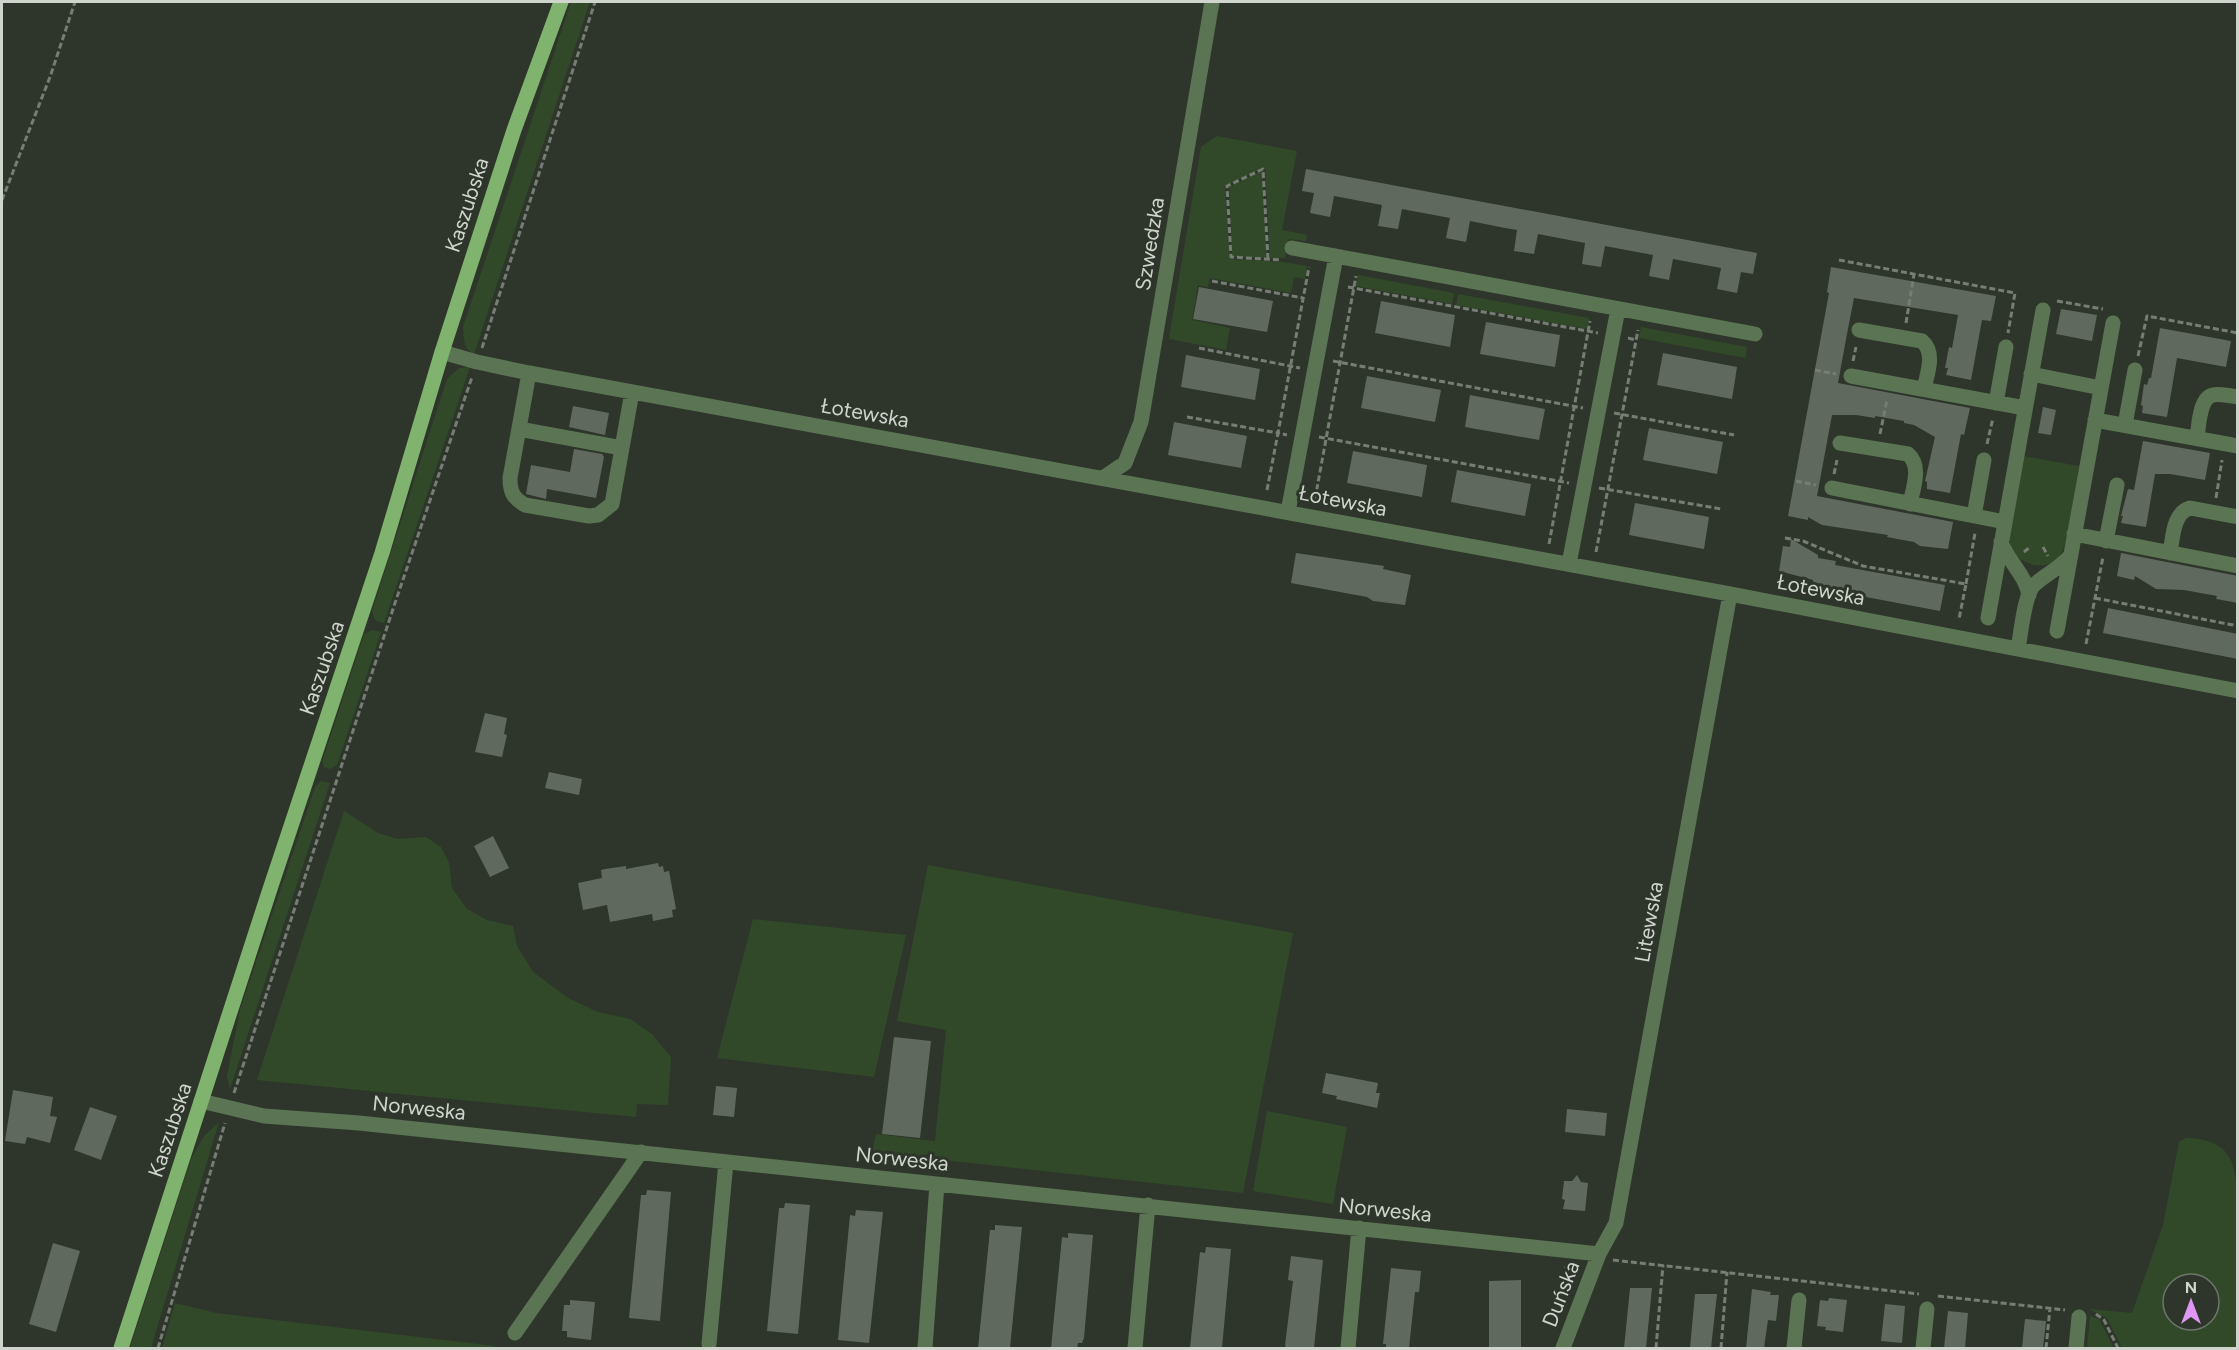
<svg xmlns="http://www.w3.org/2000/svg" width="2239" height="1350" font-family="Figtree,sans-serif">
	<rect width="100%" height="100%" fill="#2e362b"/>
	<path fill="#314929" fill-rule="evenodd" d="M 571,2 L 590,2 L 474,354 C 463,348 464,339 463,327 Z
		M 1217,136 L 1297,151 L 1282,230 L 1307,235 L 1306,241 L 1289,239 L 1285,258 L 1270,258 L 1265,167 L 1225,186 L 1230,259 L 1284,262 L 1307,266 L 1305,279 L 1294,277 L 1291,293 L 1210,278 L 1208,287 L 1198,285 L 1192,320 L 1230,328 L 1226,350 L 1169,339 L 1201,147 Z
		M 1262,171 L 1267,258 L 1232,257 L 1229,187 Z
		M 1358,275 L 1454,293 L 1452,304 L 1356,286 Z
		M 1458,294 L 1589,318 L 1587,329 L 1456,305 Z
		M 1641,327 L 1747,347 L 1745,358 L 1639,338 Z
		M 470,367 L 384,623 L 375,620 L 372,611 L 447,379 L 459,368 Z
		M 2023,456 L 2079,466 C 2076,483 2068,543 2061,554 C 2054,565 2039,568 2028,563 C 2016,558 2011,551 2009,539 Z
		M 373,630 L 381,632 L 337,765 L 330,769 L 324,767 L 322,762 L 364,634 Z
		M 321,781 L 330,783 L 230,1089 L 227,1076 L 240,1010 L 315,787 Z
		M 344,811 L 378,833 L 398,839 L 426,837 L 441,847 L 449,863 L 452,888 L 467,909 L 487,920 L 513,926 L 517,946 L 533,972 L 568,998 L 598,1012 L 630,1019 L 652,1034 L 671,1057 L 668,1105 L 637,1104 L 636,1117 L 257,1080 Z
		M 928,865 L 1293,933 L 1243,1193 L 872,1152 L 876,1134 L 935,1141 L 946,1030 L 897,1021 Z
		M 753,919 L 906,935 L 874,1077 L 717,1058 Z
		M 1267,1111 L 1347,1127 L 1333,1204 L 1253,1191 Z
		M 219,1122 L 151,1348 L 130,1348 L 191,1159 L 204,1136 Z
		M 2186,1138 C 2204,1138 2226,1144 2232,1163 C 2239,1183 2238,1211 2238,1232 C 2238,1271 2238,1310 2237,1348 L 2122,1348 L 2107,1318 L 2089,1309 L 2132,1313 L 2163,1225 L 2179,1142 ZM 2173,1284 L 2209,1284 L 2209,1320 L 2173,1320 Z
		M 175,1303 L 216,1313 L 495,1346 L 493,1348 L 162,1348 Z
		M 2090,1316 L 2099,1319 L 2114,1348 L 2087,1348 Z"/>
	<path fill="#60695d" d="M 1306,169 L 1757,253 L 1753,274 L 1741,272 L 1737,293 L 1717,289 L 1721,268 L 1673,259 L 1669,280 L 1649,276 L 1653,255 L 1605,246 L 1601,267 L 1582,264 L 1585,243 L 1538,234 L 1534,254 L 1514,251 L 1517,230 L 1505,228 L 1470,221 L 1466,242 L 1446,238 L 1450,218 L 1402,209 L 1398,229 L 1378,226 L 1382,205 L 1334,196 L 1330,217 L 1310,213 L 1314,193 L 1302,191 Z
		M 1831,267 L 1996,296 L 1991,321 L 1982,320 L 1971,380 L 1946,375 L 1948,368 L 1945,368 L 1949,347 L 1952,348 L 1958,315 L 1854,298 L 1846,339 L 1838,383 L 1970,408 L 1964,435 L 1961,434 L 1950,493 L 1927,489 L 1927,482 L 1925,481 L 1935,437 L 1914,425 L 1904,423 L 1904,421 L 1875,416 L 1875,418 L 1856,415 L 1832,415 L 1817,496 L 1953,522 L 1948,549 L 1920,546 L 1914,542 L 1887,537 L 1888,535 L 1822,525 L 1808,517 L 1808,520 L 1788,516 L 1829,293 L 1827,292 Z
		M 1199,287 L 1273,301 L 1267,332 L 1193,319 Z
		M 1381,301 L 1455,315 L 1450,347 L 1375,333 Z
		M 2061,309 L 2097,315 L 2092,341 L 2056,334 Z
		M 1486,322 L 1560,335 L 1555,367 L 1480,354 Z
		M 2160,328 L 2231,341 L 2226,367 L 2177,358 L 2167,417 L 2142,413 L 2143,406 L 2141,405 L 2144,384 L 2147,385 L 2149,378 L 2151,378 Z
		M 1663,353 L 1737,367 L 1732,399 L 1657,385 Z
		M 1186,355 L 1260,369 L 1255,400 L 1181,387 Z
		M 1367,376 L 1441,390 L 1435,422 L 1361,408 Z
		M 1470,395 L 1545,409 L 1539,440 L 1465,427 Z
		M 573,406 L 609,413 L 605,435 L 569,427 Z
		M 2043,407 L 2056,410 L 2051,435 L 2038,433 Z
		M 1174,422 L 1247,436 L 1241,468 L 1168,455 Z
		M 1649,428 L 1723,442 L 1717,474 L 1643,460 Z
		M 2143,441 L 2210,453 L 2205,480 L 2170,474 L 2155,474 L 2146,527 L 2121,523 L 2123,516 L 2121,516 L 2128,489 L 2134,490 Z
		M 574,449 L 602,454 L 604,457 L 596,498 L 547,489 L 546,499 L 526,494 L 531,465 L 570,472 Z
		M 1353,451 L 1427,465 L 1422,497 L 1347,483 Z
		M 1457,470 L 1531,484 L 1525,516 L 1451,502 Z
		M 1635,503 L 1709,517 L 1704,549 L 1629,535 Z
		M 1791,539 L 1818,555 L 1818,558 L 1836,561 L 1835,565 L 1945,585 L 1940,611 L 1829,590 L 1830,586 L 1813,583 L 1813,580 L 1779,571 L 1783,546 L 1790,547 Z
		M 1296,553 L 1384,566 L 1383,569 L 1411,575 L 1405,605 L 1373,601 L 1367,597 L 1291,583 Z
		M 2121,553 L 2238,576 L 2238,603 L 2216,599 L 2217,596 L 2184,590 L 2156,589 L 2135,576 L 2134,580 L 2117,576 Z
		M 2108,608 L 2238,634 L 2238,659 L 2103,633 Z
		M 485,713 L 507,718 L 504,734 L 507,735 L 502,757 L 475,752 Z
		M 549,772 L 582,779 L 579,795 L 545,788 Z
		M 493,836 L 509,868 L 490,877 L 474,846 Z
		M 658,863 L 659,867 L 663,866 L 664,872 L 669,871 L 676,909 L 672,910 L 673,917 L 653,921 L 652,914 L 610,922 L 607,905 L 583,910 L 578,883 L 602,878 L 601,870 L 605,869 L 626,866 L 626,869 Z
		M 894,1037 L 931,1041 L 920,1138 L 882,1134 Z
		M 1326,1073 L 1378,1083 L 1376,1093 L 1380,1093 L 1377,1108 L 1336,1099 L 1337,1096 L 1322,1093 Z
		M 716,1086 L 737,1088 L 734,1117 L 713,1115 Z
		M 13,1090 L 53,1097 L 50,1116 L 57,1117 L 50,1143 L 27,1137 L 25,1144 L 5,1141 Z
		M 90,1107 L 117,1116 L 101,1160 L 74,1150 Z
		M 1567,1109 L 1607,1113 L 1605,1136 L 1565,1132 Z
		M 1577,1175 L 1581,1182 L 1588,1183 L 1585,1211 L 1563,1209 L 1565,1200 L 1562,1199 L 1564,1181 L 1572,1181 Z
		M 647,1190 L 671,1192 L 660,1321 L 629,1318 L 641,1195 L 646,1195 Z
		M 785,1203 L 810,1205 L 798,1334 L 767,1331 L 779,1208 L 784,1208 Z
		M 856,1210 L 883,1212 L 869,1343 L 838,1340 L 850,1215 L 855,1216 Z
		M 995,1225 L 1022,1227 L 1010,1348 L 978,1348 L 990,1230 L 995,1230 Z
		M 1068,1233 L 1093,1235 L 1084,1338 L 1082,1343 L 1078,1343 L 1077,1348 L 1051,1348 L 1062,1237 L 1068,1238 Z
		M 53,1243 L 80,1251 L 56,1332 L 29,1324 Z
		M 1206,1247 L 1231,1249 L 1222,1348 L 1190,1348 L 1200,1252 L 1205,1253 Z
		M 1291,1256 L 1323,1260 L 1314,1348 L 1286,1348 L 1285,1345 L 1293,1281 L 1288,1280 Z
		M 1391,1268 L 1421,1271 L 1419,1292 L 1415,1292 L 1409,1348 L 1386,1348 L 1386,1344 L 1383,1344 Z
		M 1521,1280 L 1521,1348 L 1489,1348 L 1489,1281 Z
		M 1630,1288 L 1652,1288 L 1646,1348 L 1624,1348 Z
		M 1752,1289 L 1771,1292 L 1770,1295 L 1779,1295 L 1776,1321 L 1768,1320 L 1764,1348 L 1746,1348 Z
		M 1695,1294 L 1717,1294 L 1711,1348 L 1690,1348 Z
		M 1829,1298 L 1847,1300 L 1843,1332 L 1825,1330 L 1826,1327 L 1817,1326 L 1820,1300 L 1828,1301 Z
		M 570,1300 L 595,1302 L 591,1340 L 567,1337 L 567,1331 L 562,1331 L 564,1305 L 570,1305 Z
		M 1885,1304 L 1905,1306 L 1902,1343 L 1881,1341 Z
		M 1948,1311 L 1968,1313 L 1965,1348 L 1944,1348 Z
		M 2025,1319 L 2046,1321 L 2043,1348 L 2022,1348 Z"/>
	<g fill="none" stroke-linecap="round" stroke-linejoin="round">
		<path stroke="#767d74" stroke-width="3" stroke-dasharray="6 3" stroke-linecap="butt" d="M 2,200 L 50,77 L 75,2
			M 1268,259 L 1263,169 L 1227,186 L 1231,257 L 1281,260
			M 1839,260 L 2015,293 L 2008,333
			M 1212,281 L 1303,298
			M 1348,287 L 1598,333
			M 2057,301 L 2103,309
			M 1906,323 L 1914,274
			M 1628,338 L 1636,340
			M 482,348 L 595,2
			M 1199,348 L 1300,368
			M 2138,356 L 2147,316 L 2238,333
			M 1333,361 L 1583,408
			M 1853,361 L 1856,347
			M 1815,370 L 1836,374
			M 1614,413 L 1734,435
			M 1187,417 L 1278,433 L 1309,267
			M 1880,434 L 1887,400
			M 1319,437 L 1569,483
			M 1987,444 L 1993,418
			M 1834,474 L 1837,460
			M 1796,481 L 1816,485
			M 1599,488 L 1721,509
			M 1267,490 L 1278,433 L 1287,435
			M 2216,498 L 2222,460
			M 1315,499 L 1356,276
			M 1785,538 L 1803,541 L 1863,566 L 1966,584 L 1959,619
			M 1549,544 L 1590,321
			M 2043,547 L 2048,556
			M 1596,552 L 1638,330
			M 2024,552 L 2031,546
			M 1966,584 L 1975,533
			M 2095,598 L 2238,626
			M 2086,644 L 2103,557
			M 234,1093 L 394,606 L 472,377
			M 1613,1260 L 1919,1294
			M 1565,1266 L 1571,1278
			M 1938,1296 L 2065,1310
			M 2096,1314 L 2104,1320 L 2118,1348
			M 158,1348 L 225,1123
			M 1656,1348 L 1663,1265
			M 1721,1348 L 1727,1272
			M 2046,1348 L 2050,1308"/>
		<path stroke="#5b7453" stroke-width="15" d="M 1292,248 L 1755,334
			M 1859,330 L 1922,341 C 1936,353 1927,374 1924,389
			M 442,352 L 477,362 L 529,373 L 1730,594 L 2238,691
			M 2031,374 L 2101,388
			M 1851,376 L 2025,408
			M 1996,403 L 2006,347
			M 2095,420 L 2238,446
			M 2125,425 L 2135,370
			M 519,429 L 622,448 L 612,504 L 598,515 L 589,516 L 525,505 C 513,498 510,492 510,478 L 529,373
			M 2197,438 C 2199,426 2199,398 2213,395 C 2220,393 2231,396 2238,397
			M 1840,443 L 1908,454 C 1922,466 1913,488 1910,504
			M 622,448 L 632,392
			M 1103,478 L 1125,463 L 1141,422 L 1212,2
			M 1832,488 L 2005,522
			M 1288,512 L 1336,256
			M 1974,516 L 1984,460
			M 2074,534 L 2238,566
			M 2106,541 L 2117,485
			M 2001,542 C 2008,561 2026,576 2029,595
			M 2170,553 C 2173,537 2173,513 2190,508 L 2238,517
			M 1569,564 L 1618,309
			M 1988,618 L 2043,310
			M 2057,631 L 2113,323
			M 2018,649 C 2021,634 2024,595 2034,585 C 2046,574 2060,568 2071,555
			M 201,1101 L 264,1116 L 359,1123 L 1599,1254
			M 515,1333 L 641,1152
			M 709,1344 L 726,1162
			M 925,1348 L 937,1184
			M 1135,1348 L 1148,1205
			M 1348,1348 L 1359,1228
			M 1563,1348 L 1599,1254 L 1616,1223 L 1730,594
			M 1794,1348 L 1799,1300
			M 1923,1348 L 1927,1309
			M 2076,1348 L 2079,1317"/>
		<path stroke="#80b46e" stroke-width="15" d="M 121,1348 L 270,889 L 382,553 L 442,352 L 514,130 L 561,2"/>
	</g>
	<g text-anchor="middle" stroke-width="6" stroke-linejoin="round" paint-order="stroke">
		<g font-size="21" fill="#cfd4cd" stroke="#2e362b">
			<text transform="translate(467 205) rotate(-72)" y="7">Kaszubska</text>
			<text transform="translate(1150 244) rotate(-81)" y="7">Szwedzka</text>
			<text transform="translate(865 413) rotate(10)" y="7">Łotewska</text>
			<text transform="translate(1343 501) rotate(11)" y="7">Łotewska</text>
			<text transform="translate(1821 590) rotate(11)" y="7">Łotewska</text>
			<text transform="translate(322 668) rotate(-71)" y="7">Kaszubska</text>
			<text transform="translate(1649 922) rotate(-80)" y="7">Litewska</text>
			<text transform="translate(419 1108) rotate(6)" y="7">Norweska</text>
			<text transform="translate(170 1130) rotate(-72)" y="7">Kaszubska</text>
			<text transform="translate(902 1159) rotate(6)" y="7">Norweska</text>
			<text transform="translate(1385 1210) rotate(6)" y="7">Norweska</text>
			<text transform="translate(1561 1294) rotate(-69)" y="7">Duńska</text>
		</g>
	</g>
	<rect width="2239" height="1350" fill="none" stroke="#cfd4cd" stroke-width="6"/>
	<g transform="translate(2191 1302)"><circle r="28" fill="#2e362b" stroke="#6e756c" stroke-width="1.5"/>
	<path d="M0-4.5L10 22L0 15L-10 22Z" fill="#de98f3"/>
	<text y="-9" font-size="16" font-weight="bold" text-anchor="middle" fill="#cfd4cd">N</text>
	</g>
</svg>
